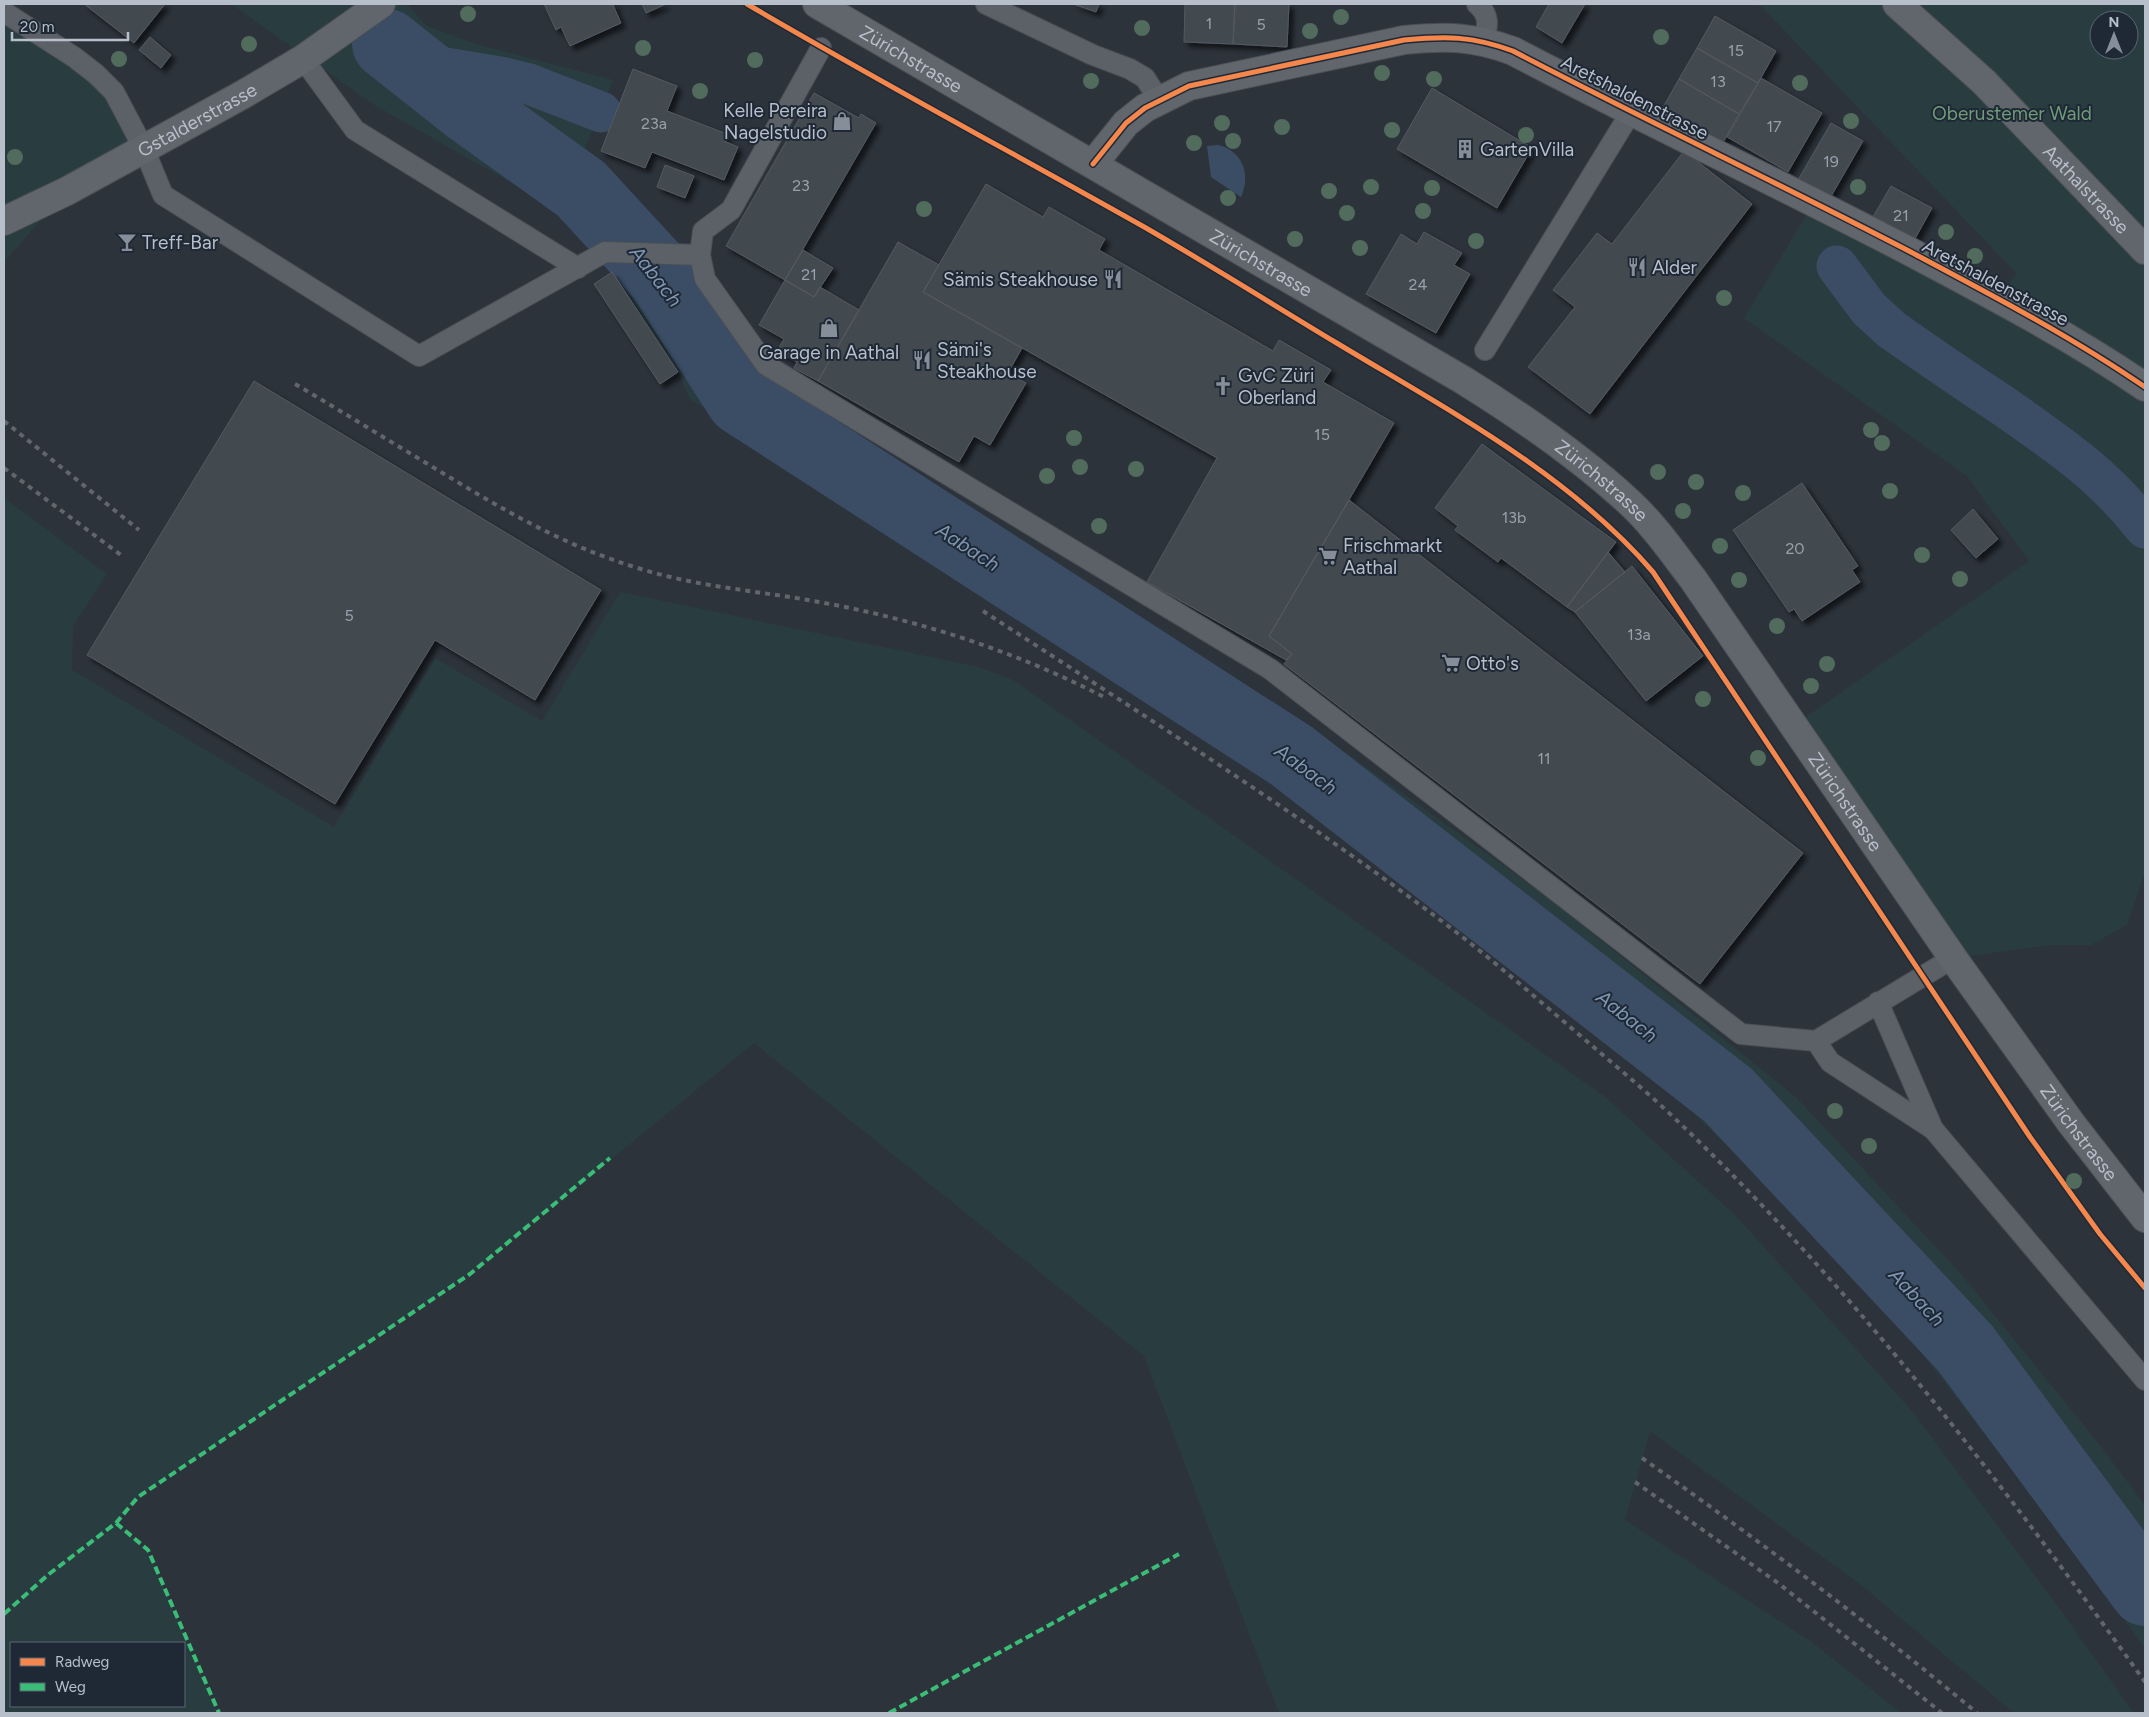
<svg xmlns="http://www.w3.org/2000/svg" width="2149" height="1717" font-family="Figtree,sans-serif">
	<defs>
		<filter id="shadow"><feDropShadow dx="4.5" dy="4.5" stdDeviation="2.5" flood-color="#0009"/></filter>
	</defs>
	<rect width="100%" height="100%" fill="#2c333b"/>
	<path fill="#293d41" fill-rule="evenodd" d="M 231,4 L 407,4 L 427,26 L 476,44 L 613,80 L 583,153 L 638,206 L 761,384 L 1304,723 L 1542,893 L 1797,1098 L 1961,1274 L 2099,1444 L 2145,1505 L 2145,1649 L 2094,1576 L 1918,1348 L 1766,1184 L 1637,1058 L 1514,955 L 1229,747 L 1006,597 L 690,399 L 678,372 L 575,219 L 376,106 Z
		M 1751,4 L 2145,4 L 2145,872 L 2127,925 L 2091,945 L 2052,945 L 1953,958 L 1793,726 L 2029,561 L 1967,476 L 1744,318 L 1814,203 L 1997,297 L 2017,274 L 1762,7 ZM 2099,20 L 2129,20 L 2129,50 L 2099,50 Z
		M 4,12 L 96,74 L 144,149 L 67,191 L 4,262 Z
		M 4,498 L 107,574 L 73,626 L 72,670 L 334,827 L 435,658 L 542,721 L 620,592 L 979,667 L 1013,680 L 1604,1096 L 1735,1215 L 1913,1412 L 2061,1611 L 2134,1713 L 2014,1713 L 1861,1585 L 1650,1431 L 1625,1520 L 1813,1643 L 1901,1713 L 1279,1713 L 1144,1356 L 754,1043 L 470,1274 L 138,1497 L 116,1523 L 148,1550 L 219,1713 L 4,1713 ZM 11,1643 L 184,1643 L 184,1706 L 11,1706 Z"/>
	<path fill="#3b4d65" d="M 1218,145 C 1243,151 1251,175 1241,197 L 1211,177 L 1207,146 Z"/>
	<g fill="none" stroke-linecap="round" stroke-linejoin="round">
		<path stroke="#3b4d65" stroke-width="41" d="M 409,62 L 500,77 L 529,84 L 601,112
			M 1837,266 L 1869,309 L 1892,330 C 1929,356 1967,382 2005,407 C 2059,445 2104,475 2145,528"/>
		<path stroke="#3b4d65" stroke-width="70" d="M 387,44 L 468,108 L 581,189 L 661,276 L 741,400 L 1292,756 L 1728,1095 L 1965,1348 L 2145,1591"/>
	</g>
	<path fill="#43484f" stroke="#545a63" filter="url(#shadow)" d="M 84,4 L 165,4 L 134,43 Z
		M 544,4 L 617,4 L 613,5 L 621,23 L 570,46 L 561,27 L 556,30 Z
		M 642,4 L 666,4 L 646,13 Z
		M 1073,4 L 1099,4 L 1096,12 Z
		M 1185,4 L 1235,4 L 1233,44 L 1184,42 Z
		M 1235,4 L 1289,4 L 1287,47 L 1233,44 Z
		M 1549,4 L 1585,4 L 1562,43 L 1536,27 Z
		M 1715,16 L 1776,51 L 1758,83 L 1697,48 Z
		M 150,37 L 171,55 L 161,68 L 139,50 Z
		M 1697,48 L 1758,83 L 1739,114 L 1679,79 Z
		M 633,69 L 677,86 L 667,111 L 727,134 L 724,141 L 738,147 L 724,180 L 652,152 L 645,168 L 601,151 Z
		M 1761,78 L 1822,113 L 1788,172 L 1727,137 Z
		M 1679,79 L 1739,114 L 1721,146 L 1661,111 Z
		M 1432,88 L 1532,148 L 1497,208 L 1397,149 Z
		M 814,93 L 859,118 L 861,114 L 876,123 L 785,280 L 726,246 Z
		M 1831,123 L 1863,141 L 1830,198 L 1798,180 Z
		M 1684,151 L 1752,204 L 1590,414 L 1528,367 L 1575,307 L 1553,290 L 1597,233 L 1612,244 Z
		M 665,165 L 694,176 L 685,198 L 657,187 Z
		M 986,184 L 1043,217 L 1049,207 L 1105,239 L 1099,250 L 1273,351 L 1279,340 L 1331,370 L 1323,382 L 1394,423 L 1269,636 L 1292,654 L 1286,660 L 1147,582 L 1217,458 L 923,292 Z
		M 1891,186 L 1932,208 L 1911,246 L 1870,222 Z
		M 1424,232 L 1462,253 L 1454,265 L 1470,274 L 1436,333 L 1366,294 L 1401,234 L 1417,244 Z
		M 898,242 L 939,265 L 923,292 L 1022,348 L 1008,373 L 1026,383 L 990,445 L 974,436 L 959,462 L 818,381 Z
		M 803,250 L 833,268 L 814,297 L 785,280 Z
		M 612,272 L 678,372 L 660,384 L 594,284 Z
		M 785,280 L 814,297 L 820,287 L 859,310 L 818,381 L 794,368 L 797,362 L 777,351 L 784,339 L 759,325 Z
		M 254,381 L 601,590 L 535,700 L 435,640 L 335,804 L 87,655 Z
		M 1482,444 L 1616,542 L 1567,607 L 1501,558 L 1498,562 L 1455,530 L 1458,526 L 1435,508 Z
		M 1802,483 L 1858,566 L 1852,570 L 1860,582 L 1802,621 L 1794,609 L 1789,612 L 1733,530 Z
		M 1349,500 L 1803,853 L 1700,984 L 1284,664 L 1292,654 L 1269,636 Z
		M 1973,509 L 1998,539 L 1976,558 L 1951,530 Z
		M 1608,552 L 1625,572 L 1575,612 L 1567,607 Z
		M 1632,566 L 1703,656 L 1646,701 L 1575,612 Z"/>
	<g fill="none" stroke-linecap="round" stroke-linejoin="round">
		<g stroke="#4a4f55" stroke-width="22">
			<path id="lane" d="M 986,4 L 1093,55 L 1130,69 L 1145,78 L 1159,100
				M 1477,4 C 1490,15 1488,25 1484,41
				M 4,12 L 74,57 L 96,74 L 114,92 L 144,149 L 163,195 L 419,356 L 605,252 L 700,255
				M 821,48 L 731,210 L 703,231 L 700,255 L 705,279 L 766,365 L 1270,669 L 1741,1034 L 1816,1041 L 1953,958
				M 303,59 L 355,130 L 578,268
				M 1485,350 L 1631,112
				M 1878,1002 L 1933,1129
				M 1816,1041 L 1830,1062 L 1933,1129 L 2145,1380"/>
		</g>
		<g stroke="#4a4f55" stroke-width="30">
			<g id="secondary">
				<path id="s1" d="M 817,4 L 1463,380 C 1521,416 1579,456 1629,502 C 1654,525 1673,553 1693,579 L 1953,958 L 2071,1123 L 2145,1218"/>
				<path id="s2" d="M 1897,4 L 1984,82 L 2145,250"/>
				<path d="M 1093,164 L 1126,123 L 1145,108 L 1189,86 L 1404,40 C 1447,36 1472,36 1513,51 C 1643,119 1776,182 1907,250 C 1988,293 2069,335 2145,387"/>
				<path id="s3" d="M 4,221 L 67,191 L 242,95 L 303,59 L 381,4"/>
			</g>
		</g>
		<use href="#lane" stroke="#5c6168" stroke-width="20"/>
		<use href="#secondary" stroke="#61656c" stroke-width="28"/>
		<path stroke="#61656c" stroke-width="4" stroke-dasharray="5 5" stroke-linecap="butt" d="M 295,384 C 341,411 386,439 431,466 C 502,509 561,545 641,569 C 698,587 760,591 819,602 C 919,620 1015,651 1106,698
			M 4,421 L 139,530
			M 4,468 L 121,555
			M 983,611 C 1135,710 1289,807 1435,916 C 1486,954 1534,996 1583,1038 C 1611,1062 1640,1086 1668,1112 C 1850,1283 2000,1480 2145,1682
			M 1642,1458 C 1757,1539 1869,1623 1977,1713
			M 1635,1482 L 1778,1583 L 1942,1713"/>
		<path stroke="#3abd76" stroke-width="4" stroke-dasharray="8 4" stroke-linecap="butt" d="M 116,1523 L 148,1550 L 219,1713
			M 4,1614 L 49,1574 L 116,1523 L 138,1497 L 470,1274 L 610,1158
			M 889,1713 L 1179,1554"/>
		<g stroke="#1f2936" stroke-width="8">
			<path id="cycleway" d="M 747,4 C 878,81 1013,153 1146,228 C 1210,265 1272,304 1335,342 C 1446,409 1568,473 1653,572 L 2030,1137 L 2100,1234 L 2145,1288
				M 1093,164 L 1126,123 L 1145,108 L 1189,86 L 1404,40 C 1447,36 1472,36 1513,51 C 1643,119 1776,182 1907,250 C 1988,293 2069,335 2145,387"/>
		</g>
		<use href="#cycleway" stroke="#f5874c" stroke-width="5"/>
	</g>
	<g fill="#516c5d">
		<circle cx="468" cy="14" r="8"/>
		<circle cx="1341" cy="17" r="8"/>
		<circle cx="1142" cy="28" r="8"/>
		<circle cx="1310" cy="31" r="8"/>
		<circle cx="1661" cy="37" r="8"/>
		<circle cx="249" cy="44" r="8"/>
		<circle cx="643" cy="48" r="8"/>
		<circle cx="119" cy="59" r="8"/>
		<circle cx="755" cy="60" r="8"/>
		<circle cx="1382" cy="73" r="8"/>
		<circle cx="1434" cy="79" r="8"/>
		<circle cx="1091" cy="81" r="8"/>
		<circle cx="1800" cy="83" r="8"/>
		<circle cx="700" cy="91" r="8"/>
		<circle cx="1851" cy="121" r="8"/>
		<circle cx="1222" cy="123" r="8"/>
		<circle cx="1282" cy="127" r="8"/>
		<circle cx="1392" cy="130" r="8"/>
		<circle cx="1526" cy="135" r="8"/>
		<circle cx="1233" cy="141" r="8"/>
		<circle cx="1194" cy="143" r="8"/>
		<circle cx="15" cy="157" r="8"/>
		<circle cx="1371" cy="187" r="8"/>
		<circle cx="1858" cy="187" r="8"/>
		<circle cx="1432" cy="188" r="8"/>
		<circle cx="1329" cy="191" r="8"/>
		<circle cx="1228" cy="198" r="8"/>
		<circle cx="924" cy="209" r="8"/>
		<circle cx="1423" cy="211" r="8"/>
		<circle cx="1347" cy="213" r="8"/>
		<circle cx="1946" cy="232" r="8"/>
		<circle cx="1295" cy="239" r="8"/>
		<circle cx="1476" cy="241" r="8"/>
		<circle cx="1360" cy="248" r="8"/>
		<circle cx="1975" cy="256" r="8"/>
		<circle cx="1724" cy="298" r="8"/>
		<circle cx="1871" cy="430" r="8"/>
		<circle cx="1074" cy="438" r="8"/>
		<circle cx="1882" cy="443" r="8"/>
		<circle cx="1080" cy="467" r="8"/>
		<circle cx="1136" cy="469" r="8"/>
		<circle cx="1658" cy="472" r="8"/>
		<circle cx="1047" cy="476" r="8"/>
		<circle cx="1696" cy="482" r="8"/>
		<circle cx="1890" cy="491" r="8"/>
		<circle cx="1743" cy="493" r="8"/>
		<circle cx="1683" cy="511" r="8"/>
		<circle cx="1099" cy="526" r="8"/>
		<circle cx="1720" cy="546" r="8"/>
		<circle cx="1922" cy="555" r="8"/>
		<circle cx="1960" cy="579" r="8"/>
		<circle cx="1739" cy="580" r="8"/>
		<circle cx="1777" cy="626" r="8"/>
		<circle cx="1827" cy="664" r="8"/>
		<circle cx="1811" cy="686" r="8"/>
		<circle cx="1703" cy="699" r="8"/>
		<circle cx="1758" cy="758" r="8"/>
		<circle cx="1835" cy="1111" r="8"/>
		<circle cx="1869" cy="1146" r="8"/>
		<circle cx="2074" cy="1181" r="8"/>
	</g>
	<defs>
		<g id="shop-bare" transform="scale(1.5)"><path d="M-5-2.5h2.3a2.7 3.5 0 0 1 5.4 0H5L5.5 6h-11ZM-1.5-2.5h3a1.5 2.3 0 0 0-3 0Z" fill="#868e99" stroke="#1f2936" stroke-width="2.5" paint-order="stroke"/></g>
		<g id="building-bare" transform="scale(1.5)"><path d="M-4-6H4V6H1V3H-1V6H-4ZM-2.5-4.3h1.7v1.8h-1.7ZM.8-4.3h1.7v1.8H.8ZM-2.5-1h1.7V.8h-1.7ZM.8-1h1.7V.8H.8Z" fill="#868e99" stroke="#1f2936" stroke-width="2.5" paint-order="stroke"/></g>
		<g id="bar-bare" transform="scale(1.5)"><path d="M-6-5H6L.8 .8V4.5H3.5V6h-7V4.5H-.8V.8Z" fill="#868e99" stroke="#1f2936" stroke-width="2.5" paint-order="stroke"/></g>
		<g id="restaurant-bare" transform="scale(1.5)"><path d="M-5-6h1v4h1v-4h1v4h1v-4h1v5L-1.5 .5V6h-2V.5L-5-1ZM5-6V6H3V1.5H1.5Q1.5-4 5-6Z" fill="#868e99" stroke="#1f2936" stroke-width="2.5" paint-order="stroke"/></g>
		<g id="church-bare" transform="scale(1.5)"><path d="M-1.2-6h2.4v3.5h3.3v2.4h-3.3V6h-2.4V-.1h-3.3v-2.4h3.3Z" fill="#868e99" stroke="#1f2936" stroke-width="2.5" paint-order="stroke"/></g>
		<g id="supermarket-bare" transform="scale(1.5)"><path d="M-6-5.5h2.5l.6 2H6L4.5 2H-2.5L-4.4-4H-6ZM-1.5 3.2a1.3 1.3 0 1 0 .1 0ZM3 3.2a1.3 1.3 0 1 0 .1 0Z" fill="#868e99" stroke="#1f2936" stroke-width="2.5" paint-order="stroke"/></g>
	</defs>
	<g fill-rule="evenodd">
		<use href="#shop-bare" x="842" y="121"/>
		<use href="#building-bare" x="1465" y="149"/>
		<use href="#bar-bare" x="127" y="242"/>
		<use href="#restaurant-bare" x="1637" y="267"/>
		<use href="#restaurant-bare" x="1113" y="279"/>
		<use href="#shop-bare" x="829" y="328"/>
		<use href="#restaurant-bare" x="922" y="360"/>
		<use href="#church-bare" x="1223" y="386"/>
		<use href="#supermarket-bare" x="1328" y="556"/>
		<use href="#supermarket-bare" x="1451" y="663"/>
	</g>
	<g text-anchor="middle" stroke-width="4" stroke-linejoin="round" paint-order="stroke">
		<g font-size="16" fill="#9aa1ac">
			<text x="1209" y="29">1</text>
			<text x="1261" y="30">5</text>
			<text x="1736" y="56">15</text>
			<text x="1718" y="87">13</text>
			<text x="654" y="129">23a</text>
			<text x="1774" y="132">17</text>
			<text x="1831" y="167">19</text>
			<text x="801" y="191">23</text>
			<text x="1901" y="221">21</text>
			<text x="809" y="280">21</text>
			<text x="1418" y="290">24</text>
			<text x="1322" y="440">15</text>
			<text x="1514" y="523">13b</text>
			<text x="1795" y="554">20</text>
			<text x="349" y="621">5</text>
			<text x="1639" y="640">13a</text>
			<text x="1544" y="764">11</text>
		</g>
		<g font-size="19" fill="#b7bfcb" stroke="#1f2936">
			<text dy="7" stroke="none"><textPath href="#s1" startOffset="109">Zürichstrasse</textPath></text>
			<text transform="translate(1635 97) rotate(27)" y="7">Aretshaldenstrasse</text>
			<text dy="7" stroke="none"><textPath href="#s3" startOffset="218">Gstalderstrasse</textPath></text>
			<text dy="7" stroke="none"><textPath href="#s2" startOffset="265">Aathalstrasse</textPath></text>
			<text dy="7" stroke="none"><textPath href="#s1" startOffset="514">Zürichstrasse</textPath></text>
			<text transform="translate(1996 282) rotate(28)" y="7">Aretshaldenstrasse</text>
			<text dy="7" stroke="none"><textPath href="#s1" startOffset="919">Zürichstrasse</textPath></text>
			<text dy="7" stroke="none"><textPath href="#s1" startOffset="1324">Zürichstrasse</textPath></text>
			<text dy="7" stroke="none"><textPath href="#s1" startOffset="1729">Zürichstrasse</textPath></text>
		</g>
		<g font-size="19" fill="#b7bfcb" stroke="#1f2936" text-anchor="start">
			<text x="827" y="117" text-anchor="end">Kelle Pereira<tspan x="827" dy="22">Nagelstudio</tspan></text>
			<text x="1480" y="156">GartenVilla</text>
			<text x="142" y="249">Treff-Bar</text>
			<text x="1652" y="274">Alder</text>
			<text x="1098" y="286" text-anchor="end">Sämis Steakhouse</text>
			<text x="937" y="356">Sämi's<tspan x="937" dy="22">Steakhouse</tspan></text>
			<text x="829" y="359" text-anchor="middle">Garage in Aathal</text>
			<text x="1238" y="382">GvC Züri<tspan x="1238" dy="22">Oberland</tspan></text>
			<text x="1343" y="552">Frischmarkt<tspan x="1343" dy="22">Aathal</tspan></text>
			<text x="1466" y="670">Otto's</text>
		</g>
		<g font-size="19" fill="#6f9b78" stroke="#1f2936">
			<text x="2012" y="120">Oberustemer Wald</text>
		</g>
		<g font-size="20" font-style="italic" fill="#7f96b2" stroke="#1f2936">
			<text transform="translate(656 276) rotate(52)" y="7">Aabach</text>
			<text transform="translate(968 547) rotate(33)" y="7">Aabach</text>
			<text transform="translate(1306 769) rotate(36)" y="7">Aabach</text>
			<text transform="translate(1627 1016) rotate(38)" y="7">Aabach</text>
			<text transform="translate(1917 1297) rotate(47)" y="7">Aabach</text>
		</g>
	</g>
	<rect width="2149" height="1717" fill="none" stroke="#b7bfcb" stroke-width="10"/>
	<rect x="10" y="1642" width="175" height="65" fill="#1f2936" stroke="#5c6572"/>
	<rect x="20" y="1658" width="25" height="8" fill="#f5874c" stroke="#5c6572"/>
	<text x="55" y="1667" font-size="15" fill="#b7bfcb">Radweg</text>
	<rect x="20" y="1683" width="25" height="8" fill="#3abd76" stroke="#5c6572"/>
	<text x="55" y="1692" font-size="15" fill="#b7bfcb">Weg</text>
	<g transform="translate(2114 35)"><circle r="24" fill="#1f2936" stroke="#5c6572"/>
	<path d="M0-4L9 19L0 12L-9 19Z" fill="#868e99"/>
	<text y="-8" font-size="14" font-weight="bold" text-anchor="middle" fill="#b7bfcb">N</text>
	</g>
	<path d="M12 32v8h116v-8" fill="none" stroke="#b7bfcb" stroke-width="2.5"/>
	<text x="20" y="32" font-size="15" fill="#b7bfcb" stroke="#1f2936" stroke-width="4" paint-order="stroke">20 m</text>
</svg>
